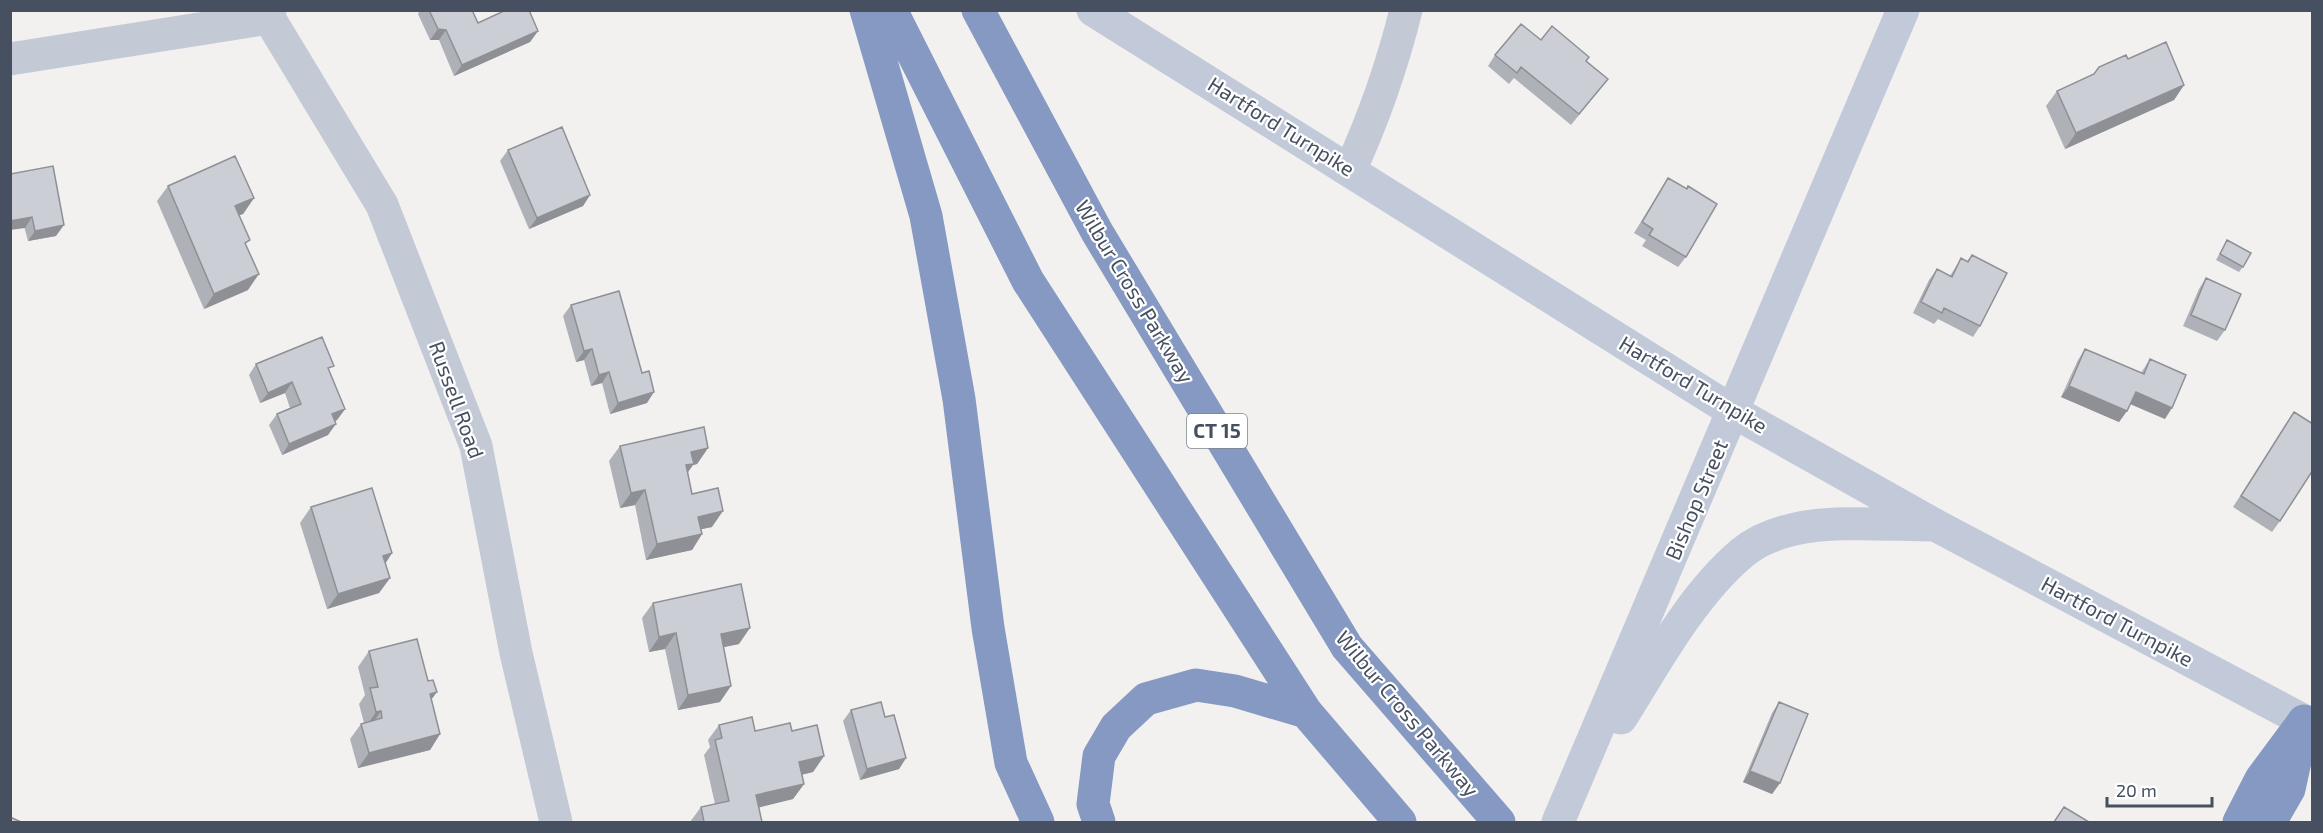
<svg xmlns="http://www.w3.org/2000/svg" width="2323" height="833" font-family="'Exo 2',sans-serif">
	<rect width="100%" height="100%" fill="#f3f1f0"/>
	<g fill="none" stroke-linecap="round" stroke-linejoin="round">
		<path stroke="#c3cad6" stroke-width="33" d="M 270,10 L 269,18 L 382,205 L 476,446 L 516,653 L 556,822
			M 10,59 L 269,18
			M 1350,170 C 1374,118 1392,66 1406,10"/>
		<path stroke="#c2cada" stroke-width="33" d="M 1093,10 L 1734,412 L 1935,525 L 2312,725
			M 1621,718 C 1655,664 1692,595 1742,553 C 1756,541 1777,533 1795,529 C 1832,520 1893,525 1932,525
			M 1558,822 L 1903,10"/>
		<path stroke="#8599c2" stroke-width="33" d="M 866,10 L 926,216 L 959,399 L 988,628 L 1011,763 L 1038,822
			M 891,10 L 1028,281 L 1306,712 L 1400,822
			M 978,10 L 1097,232 L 1347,647 L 1499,822
			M 1099,822 L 1093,804 L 1099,756 L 1116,727 L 1146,699 L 1196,685 L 1235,691 L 1306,712
			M 2239,822 L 2261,779 L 2304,721
			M 2270,822 L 2289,789 L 2301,734"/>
	</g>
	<path fill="#afb1b8" d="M 420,10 L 472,10 L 478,23 L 538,31 L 530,42 L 454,76 L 439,40 L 430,40 L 418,14 Z
		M 1541,40 L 1586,61 L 1608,79 L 1600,89 L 1571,125 L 1514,78 L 1509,84 L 1488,66 L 1495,55 Z
		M 2128,59 L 2184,85 L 2174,100 L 2065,149 L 2046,106 L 2057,91 L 2093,75 L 2099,67 Z
		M 508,150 L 590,195 L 583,206 L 529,229 L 500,161 Z
		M 10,174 L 56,236 L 28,241 Z
		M 1668,178 L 1686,257 L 1678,267 L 1642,246 L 1646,240 L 1634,233 Z
		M 168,186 L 254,198 L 243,214 L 239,215 L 246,245 L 248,290 L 204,309 L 157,201 Z
		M 2227,240 L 2243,267 L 2239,272 L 2216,260 Z
		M 1972,255 L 1980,326 L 1973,337 L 1938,319 L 1934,324 L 1913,313 L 1929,280 L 1937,269 L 1950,276 L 1961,258 L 1967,261 Z
		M 2206,278 L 2225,330 L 2217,341 L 2183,326 L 2199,289 Z
		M 571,305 L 647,403 L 610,414 L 602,383 L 591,386 L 584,360 L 576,362 L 563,316 Z
		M 2085,349 L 2141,373 L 2150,359 L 2165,419 L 2130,404 L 2127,411 L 2119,422 L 2061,397 L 2078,360 Z
		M 256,364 L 329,372 L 345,409 L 337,420 L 335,421 L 328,435 L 282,455 L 269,425 L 277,414 L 290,408 L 285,393 L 260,403 L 249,375 Z
		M 2294,412 L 2280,521 L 2272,532 L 2233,507 Z
		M 620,446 L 708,448 L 697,464 L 693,465 L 688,472 L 692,494 L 712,527 L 701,529 L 702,534 L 692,550 L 646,560 L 635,505 L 620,508 L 609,461 Z
		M 311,507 L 392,553 L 385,563 L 390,578 L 379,593 L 327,609 L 300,523 Z
		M 653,603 L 739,644 L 723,647 L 720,702 L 678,710 L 665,649 L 649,652 L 642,618 Z
		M 369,651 L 440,734 L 430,750 L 358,768 L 350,739 L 361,724 L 364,723 L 359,704 L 365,695 L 358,667 Z
		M 1779,702 L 1780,783 L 1772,794 L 1743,782 L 1772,713 Z
		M 851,710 L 885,717 L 906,758 L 899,769 L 860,780 L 843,721 Z
		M 719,725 L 755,731 L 792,731 L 824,756 L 813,772 L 801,775 L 804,784 L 793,799 L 758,807 L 762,822 L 690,822 L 701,807 L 715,804 L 704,755 L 710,747 L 708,740 Z"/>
	<path fill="#8f9096" d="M 438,29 L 446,30 L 439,40 L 430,40 Z
		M 538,31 L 530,42 L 454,76 L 462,65 Z
		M 2184,85 L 2174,100 L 2065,149 L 2076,133 Z
		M 590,195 L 583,206 L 529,229 L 537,218 Z
		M 254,198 L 243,214 L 224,221 L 235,206 Z
		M 32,217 L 25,228 L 10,230 L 10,221 Z
		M 64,225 L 56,236 L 28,241 L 35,231 Z
		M 259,274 L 248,290 L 204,309 L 214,294 Z
		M 592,349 L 584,360 L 576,362 L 584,351 Z
		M 609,372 L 602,383 L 591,386 L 599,375 Z
		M 292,382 L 285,393 L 260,403 L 268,393 Z
		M 2069,386 L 2127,411 L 2119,422 L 2061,397 Z
		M 654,392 L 647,403 L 610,414 L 618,403 Z
		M 2136,392 L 2172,408 L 2165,419 L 2128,403 Z
		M 345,409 L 337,420 L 324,425 L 332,414 Z
		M 336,424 L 328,435 L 282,455 L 289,444 Z
		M 708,448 L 697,464 L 693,465 L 683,479 L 675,481 L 691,452 Z
		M 645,490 L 635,505 L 620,508 L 631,493 Z
		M 723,511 L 712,527 L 688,532 L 698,517 Z
		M 702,534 L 692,550 L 646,560 L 657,544 Z
		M 392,553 L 382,569 L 383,556 Z
		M 390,578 L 379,593 L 327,609 L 338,594 Z
		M 750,628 L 739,644 L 710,650 L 721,634 Z
		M 676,633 L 665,649 L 649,652 L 659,637 Z
		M 731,686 L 720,702 L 678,710 L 688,695 Z
		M 437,692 L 426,707 L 430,694 Z
		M 381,711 L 370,727 L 365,728 L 376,712 Z
		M 440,734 L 430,750 L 358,768 L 369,753 Z
		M 824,756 L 813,772 L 788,778 L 799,762 Z
		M 906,758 L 899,769 L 860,780 L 867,769 Z
		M 1750,771 L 1780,783 L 1772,794 L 1743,782 Z
		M 804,784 L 793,799 L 745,811 L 756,795 Z"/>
	<path fill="#ccced6" stroke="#8f9096" stroke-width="1.5" d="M 429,10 L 472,10 L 478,23 L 506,10 L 529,10 L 538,31 L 462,65 L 446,30 L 438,29 Z
		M 1521,24 L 1541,40 L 1552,26 L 1589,57 L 1586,61 L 1608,79 L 1579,114 L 1521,67 L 1517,73 L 1495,55 Z
		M 2166,42 L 2184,85 L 2076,133 L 2057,91 L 2094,74 L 2099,67 L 2126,55 L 2128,59 Z
		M 562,127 L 590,195 L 537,218 L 508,150 Z
		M 235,156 L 254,198 L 235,206 L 250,240 L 245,243 L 259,274 L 214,294 L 168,186 Z
		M 53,166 L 64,225 L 35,231 L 32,217 L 10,221 L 10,174 Z
		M 1668,178 L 1687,189 L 1688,186 L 1717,204 L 1686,257 L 1649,235 L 1653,229 L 1642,222 Z
		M 2227,240 L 2251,253 L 2243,267 L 2220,254 Z
		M 1972,255 L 2007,273 L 1980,326 L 1944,308 L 1942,313 L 1921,302 L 1937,269 L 1952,277 L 1961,258 L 1968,262 Z
		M 2206,278 L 2241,294 L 2225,330 L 2191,315 Z
		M 619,291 L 642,373 L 649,371 L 654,392 L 618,403 L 609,372 L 599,375 L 592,349 L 584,351 L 571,305 Z
		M 322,337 L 334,366 L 328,368 L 345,409 L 332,414 L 336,424 L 289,444 L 277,414 L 301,404 L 292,382 L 268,393 L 256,364 Z
		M 2085,349 L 2144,374 L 2150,359 L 2186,375 L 2172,408 L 2136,392 L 2127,411 L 2069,386 Z
		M 2294,412 L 2313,424 L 2313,470 L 2280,521 L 2241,496 Z
		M 704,427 L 708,448 L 691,452 L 694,464 L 686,465 L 692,494 L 718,488 L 723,511 L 698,517 L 702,534 L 657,544 L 645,490 L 631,493 L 620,446 Z
		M 372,488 L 392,553 L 383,556 L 390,578 L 338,594 L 311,507 Z
		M 741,584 L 750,628 L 721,634 L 731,686 L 688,695 L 676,633 L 659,637 L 653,603 Z
		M 417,639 L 428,681 L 433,680 L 437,692 L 430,694 L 440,734 L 369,753 L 361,724 L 382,718 L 381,711 L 376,712 L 370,688 L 378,687 L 369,651 Z
		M 881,702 L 885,717 L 894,715 L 906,758 L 867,769 L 851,710 Z
		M 1779,702 L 1808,714 L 1780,783 L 1750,771 Z
		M 752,717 L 755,731 L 790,723 L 792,731 L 817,725 L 824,756 L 799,762 L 804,784 L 756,795 L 762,822 L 704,822 L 701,807 L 729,801 L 715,740 L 722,738 L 719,725 Z
		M 2064,807 L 2089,822 L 2054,822 Z
		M 10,817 L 21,822 L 10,822 Z"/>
	<g text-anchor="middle" stroke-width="4.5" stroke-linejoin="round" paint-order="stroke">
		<rect fill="#fff" stroke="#7e8490" stroke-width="1.5" x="1187" y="414" width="60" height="34" rx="4.5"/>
		<g font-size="20" font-weight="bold" fill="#475060">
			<text x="1217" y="438">CT 15</text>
		</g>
		<g font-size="21" fill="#475060" stroke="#fff">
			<text transform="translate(1281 127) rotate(32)" y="7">Hartford Turnpike</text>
			<text transform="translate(1134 292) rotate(59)" y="7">Wilbur Cross Parkway</text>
			<text transform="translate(1693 385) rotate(31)" y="7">Hartford Turnpike</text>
			<text transform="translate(456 400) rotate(70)" y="7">Russell Road</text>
			<text transform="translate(1697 500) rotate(-67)" y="7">Bishop Street</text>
			<text transform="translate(2117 622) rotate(28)" y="7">Hartford Turnpike</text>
			<text transform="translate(1407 714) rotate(50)" y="7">Wilbur Cross Parkway</text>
		</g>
	</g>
	<rect width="2323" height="833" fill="none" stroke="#475060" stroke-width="24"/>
	<path d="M2107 797v9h105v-9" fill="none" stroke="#475060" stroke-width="3"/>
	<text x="2116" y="797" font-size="18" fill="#475060" stroke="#ffffff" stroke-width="4.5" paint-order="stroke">20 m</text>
</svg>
